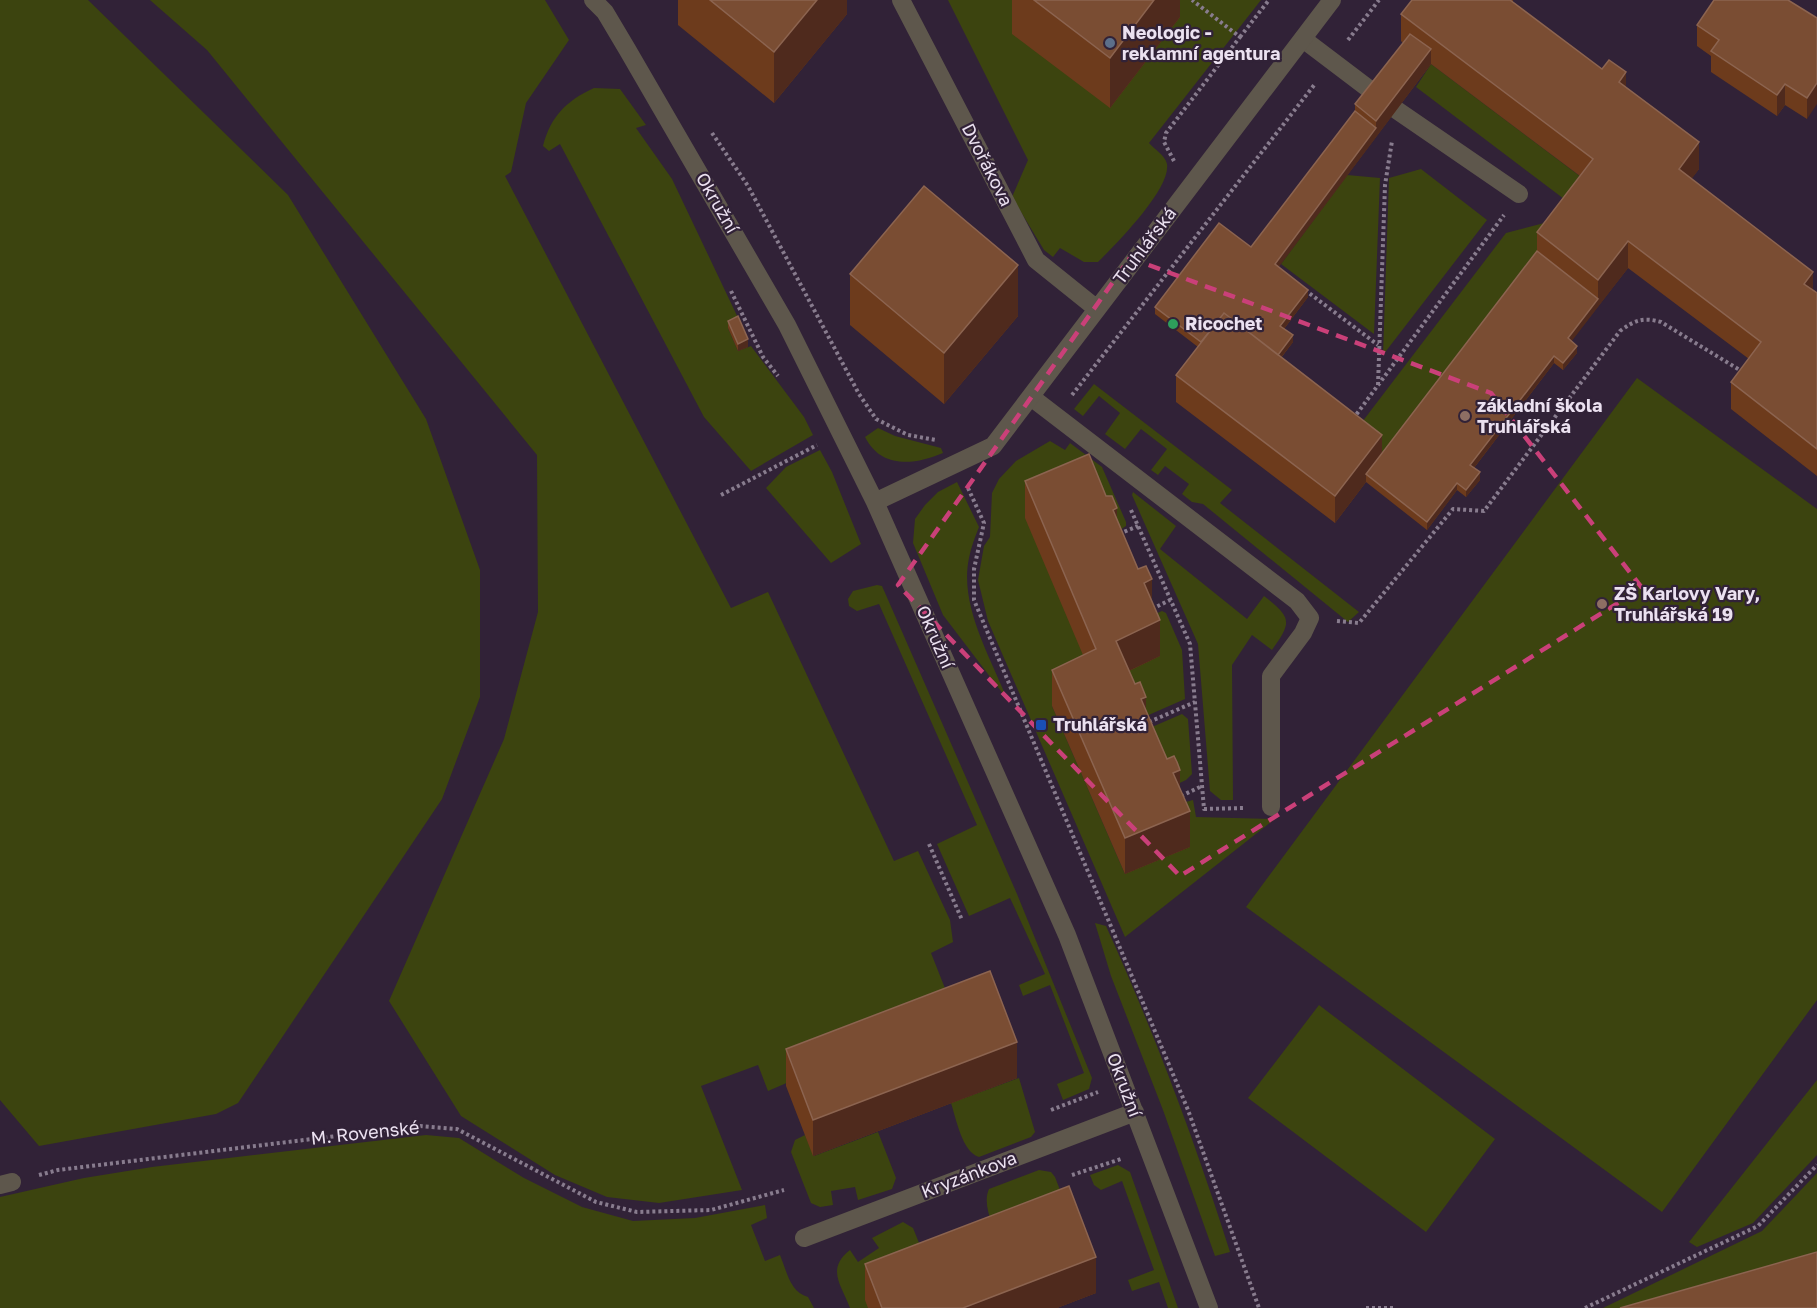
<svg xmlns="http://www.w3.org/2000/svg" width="1817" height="1308" font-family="'Golos Text',sans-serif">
	<rect width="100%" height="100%" fill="#312237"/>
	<path fill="#3c440f" d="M 0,0 L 88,0 L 288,195 L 426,419 L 480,570 L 480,697 L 442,799 L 238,1103 L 216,1114 L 39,1146 L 0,1100 Z
		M 150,0 L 545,0 L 569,40 L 526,103 L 511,172 L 505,176 L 731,608 L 768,592 L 894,861 L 918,851 L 950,920 L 953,942 L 931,953 L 954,1011 L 768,1091 L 758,1065 L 701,1086 L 742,1190 L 659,1203 L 607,1197 L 555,1175 L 461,1116 L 389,1001 L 504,739 L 538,612 L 537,455 L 207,50 Z
		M 948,0 L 1261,0 L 1149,143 C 1155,150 1165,155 1167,164 C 1171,189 1115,245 1098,262 L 1084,262 L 1060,248 L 1053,257 L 1044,250 L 1012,197 L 1028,160 Z
		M 1431,64 L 1593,186 L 1576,208 L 1416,87 Z
		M 594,88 L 620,89 L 646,125 L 636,128 L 672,179 L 740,322 L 728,328 L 738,351 L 751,346 L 804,417 L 813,435 L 751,471 L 704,417 L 560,144 L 549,151 L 543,146 C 551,116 566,101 594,88 Z
		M 1421,169 L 1487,220 L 1383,355 L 1389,178 Z
		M 1347,175 L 1380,178 L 1374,334 L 1281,264 Z
		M 1548,222 L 1559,229 L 1382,462 L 1356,430 L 1506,233 Z
		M 1637,378 L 1817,509 L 1817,1000 L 1662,1212 L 1246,907 Z
		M 1094,384 L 1232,490 L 1220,503 L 1359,612 L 1348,622 L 1203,504 L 1192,502 L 1182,494 L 1189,484 L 1165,466 L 1158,475 L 1151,470 L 1167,449 L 1141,429 L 1125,449 L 1105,434 L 1120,413 L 1099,396 L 1083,416 L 1074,409 Z
		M 878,428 L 895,436 L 941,448 L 943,453 C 915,465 881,469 865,437 Z
		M 1050,441 L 1065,450 L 1070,443 L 1102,467 L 1126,522 L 1126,526 L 1120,530 L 1097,686 L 1052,706 L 1125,874 L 1179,804 L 1193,800 L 1196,817 L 1275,819 L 1125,937 L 988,621 L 978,580 L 984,546 L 990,537 L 992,493 L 999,479 L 1016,461 Z
		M 820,450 L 832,472 L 861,544 L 831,563 L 766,488 L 786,467 Z
		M 957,482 L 979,527 C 975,537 971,547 969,558 C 959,605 990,656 1007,699 L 943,615 L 913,543 L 915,519 L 925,505 L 938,492 Z
		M 1133,492 L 1176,526 L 1160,549 L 1247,619 L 1264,596 C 1292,618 1292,622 1272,650 L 1252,635 L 1232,665 L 1233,800 L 1221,800 L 1210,791 L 1198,644 L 1132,495 Z
		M 877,585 L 882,586 L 1017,894 L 1092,1078 L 1089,1089 L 1063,1100 L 1057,1084 L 1084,1073 L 1050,985 L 1023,996 L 1019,985 L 1045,974 L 1010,898 L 969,916 L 937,844 L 977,825 L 879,604 L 857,611 L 849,606 L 848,599 L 853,591 Z
		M 1162,611 L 1166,613 L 1182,650 L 1185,699 L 1135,721 L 1116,677 L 1144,619 Z
		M 1182,714 L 1188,719 L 1192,774 L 1186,780 L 1165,790 L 1145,730 Z
		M 1095,923 L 1106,926 C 1154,1032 1195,1141 1230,1252 L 1215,1256 L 1163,1110 L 1111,976 Z
		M 1319,1005 L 1495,1139 L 1426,1232 L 1248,1098 Z
		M 1019,1078 L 1035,1132 L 1031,1137 L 979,1157 C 962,1152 956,1118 951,1103 Z
		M 1817,1080 L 1817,1155 L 1753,1223 L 1697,1247 L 1689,1242 Z
		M 878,1132 L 896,1178 L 892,1189 L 858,1200 L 855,1187 L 831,1191 L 833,1205 L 820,1207 L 811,1203 L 791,1152 L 795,1140 L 805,1135 L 814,1156 Z
		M 426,1135 L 459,1138 L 524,1178 L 582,1207 L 633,1221 L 695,1218 L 765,1205 L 767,1218 L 751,1225 L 765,1261 L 780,1255 C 787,1272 790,1292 808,1297 L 814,1308 L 0,1308 L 0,1197 L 84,1178 L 152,1167 Z
		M 1118,1165 L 1130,1172 L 1178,1308 L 1168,1308 L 1159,1282 L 1132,1291 L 1128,1280 L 1154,1270 L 1122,1181 L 1101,1190 L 1094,1185 L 1090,1175 Z
		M 1039,1170 L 1051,1172 L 1055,1177 L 1072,1221 L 1002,1248 C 996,1232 981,1206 989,1189 Z
		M 1817,1173 L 1817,1279 L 1714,1308 L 1603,1308 L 1762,1231 Z
		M 903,1222 L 913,1228 L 932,1275 L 868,1308 L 850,1308 C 841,1284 826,1269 850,1250 L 858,1262 L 879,1248 L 872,1238 Z"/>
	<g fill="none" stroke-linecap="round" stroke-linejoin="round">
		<path stroke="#887c8e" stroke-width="4" stroke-dasharray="3 3" stroke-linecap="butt" d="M 1240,37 L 1269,0
			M 1348,40 L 1379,0
			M 712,133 L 748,186 L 859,394 L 876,419 L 908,435 L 936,440
			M 1174,161 L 1164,142 L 1166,133 L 1240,37 L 1192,0
			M 1305,290 L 1378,345
			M 731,291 L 763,357 L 778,376
			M 1378,385 L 1385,185 L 1392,141
			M 1072,395 L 1315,84
			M 1353,419 L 1504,215
			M 968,488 L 984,523 L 974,569 L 974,600 L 1188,1110 L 1259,1308
			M 721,495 L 817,445
			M 1131,510 L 1190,644 L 1204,809 L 1244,808
			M 1119,534 L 1138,526
			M 1152,609 L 1170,600
			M 1337,621 L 1359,623 L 1453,509 L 1484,511 L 1620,331 C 1635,320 1643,317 1661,322 L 1743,372
			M 1149,722 L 1195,702
			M 1181,796 L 1202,786
			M 929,844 L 962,920
			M 1051,1110 L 1098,1092
			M 39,1175 L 58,1170 L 419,1126 L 457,1129 L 596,1202 L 637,1212 L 711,1210 L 784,1190
			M 1072,1175 L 1121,1159
			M 1366,1308 L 1395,1308
			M 1585,1308 L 1758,1226 L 1817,1165"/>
		<path stroke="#5e574c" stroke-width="18" d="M 1303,39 L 1398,111 L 1519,194
			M 1031,397 L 1297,601 L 1310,618 L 1303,633 L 1271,676 L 1271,807
			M 0,1185 L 12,1182"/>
		<path stroke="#5e574c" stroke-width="18" d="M 593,0 L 605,12 L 627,49 L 787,325 L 875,502 L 1067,935 L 1209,1308
			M 901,0 L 1036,260 L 1097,309
			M 875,502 L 993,446 L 1332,0
			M 804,1238 L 1135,1112"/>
	</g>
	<path fill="#6d3b1c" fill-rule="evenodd" d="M 678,0 L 847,0 L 847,14 L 774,103 L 678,25 Z
		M 1012,0 L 1180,0 L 1180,17 L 1110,108 L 1012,34 Z
		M 1513,0 L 1513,2 L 1626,87 L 1699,169 L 1691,179 L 1817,293 L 1817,476 L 1731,409 L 1731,382 L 1749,359 L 1628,268 L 1571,341 L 1577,353 L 1563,370 L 1554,363 L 1474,468 L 1480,480 L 1466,497 L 1457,490 L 1427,530 L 1366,482 L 1335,523 L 1176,402 L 1176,375 L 1198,347 L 1155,314 L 1155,307 L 1251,247 L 1355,111 L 1355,104 L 1403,43 L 1401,41 L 1401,14 ZM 1431,64 L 1580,176 L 1537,232 L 1537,251 L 1382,454 L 1281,358 L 1293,342 L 1284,329 L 1308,297 L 1278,267 Z
		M 1817,18 L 1807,119 L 1785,105 L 1777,116 L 1711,72 L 1711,56 L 1697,46 L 1697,25 Z
		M 850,274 L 1018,316 L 944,404 L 850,325 Z
		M 728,321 L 748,347 L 738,351 L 728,328 Z
		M 1025,481 L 1117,519 L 1152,601 L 1160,656 L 1129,671 L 1180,788 L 1190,847 L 1125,874 L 1052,706 L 1052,670 L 1083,655 L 1025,518 Z
		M 786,1049 L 1017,1078 L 813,1156 L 786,1086 Z
		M 865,1264 L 1096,1293 L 1057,1308 L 868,1308 L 865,1300 Z"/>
	<path fill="#4f2a1d" d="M 817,0 L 847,0 L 847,14 L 774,103 L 774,52 Z
		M 1154,0 L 1180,0 L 1180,17 L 1110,108 L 1110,58 Z
		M 1431,49 L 1431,64 L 1275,272 L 1275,264 L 1376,128 L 1376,121 Z
		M 1626,72 L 1626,99 L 1619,82 Z
		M 1817,83 L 1817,104 L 1807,119 L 1807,98 Z
		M 1785,84 L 1785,105 L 1777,116 L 1777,95 Z
		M 1699,142 L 1699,169 L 1679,196 L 1679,169 Z
		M 1628,241 L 1628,268 L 1568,346 L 1568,338 L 1598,299 L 1598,280 Z
		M 1018,265 L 1018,316 L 944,404 L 944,353 Z
		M 1813,272 L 1813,299 L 1804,284 Z
		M 1308,290 L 1308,297 L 1280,334 L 1280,326 Z
		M 1293,335 L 1293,342 L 1268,374 L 1268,367 Z
		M 748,339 L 748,347 L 738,351 L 738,344 Z
		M 1577,346 L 1577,353 L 1563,370 L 1563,363 Z
		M 1554,356 L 1554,363 L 1470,473 L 1470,465 Z
		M 1382,435 L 1382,462 L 1366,474 L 1366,482 L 1335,523 L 1335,496 Z
		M 1480,472 L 1480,480 L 1466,497 L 1466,490 Z
		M 1457,483 L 1457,490 L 1427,530 L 1427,522 Z
		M 1117,508 L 1117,544 L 1113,510 Z
		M 1152,579 L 1152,616 L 1144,583 Z
		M 1160,620 L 1160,656 L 1116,677 L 1116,641 Z
		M 1146,697 L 1146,733 L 1141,699 Z
		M 1180,770 L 1180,806 L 1173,773 Z
		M 1190,811 L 1190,847 L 1125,874 L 1125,838 Z
		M 1017,1042 L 1017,1078 L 813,1156 L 813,1120 Z
		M 1096,1257 L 1096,1293 L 1057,1308 L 963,1308 Z"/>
	<path fill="#7a4d33" stroke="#8c6450" stroke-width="1.5" d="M 710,0 L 817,0 L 774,52 Z
		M 1034,0 L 1154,0 L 1110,58 Z
		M 1412,0 L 1510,0 L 1602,69 L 1609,60 L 1626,72 L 1619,82 L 1699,142 L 1679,169 L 1813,272 L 1804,284 L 1817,293 L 1817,449 L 1731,382 L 1761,342 L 1628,241 L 1598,280 L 1537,232 L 1593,159 L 1401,14 Z
		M 1714,0 L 1788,0 L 1817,18 L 1817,83 L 1807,98 L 1785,84 L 1777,95 L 1711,51 L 1719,40 L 1697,25 Z
		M 1410,34 L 1431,49 L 1376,121 L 1355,104 Z
		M 1355,111 L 1376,128 L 1275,264 L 1308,290 L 1280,326 L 1293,335 L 1278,355 L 1224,313 L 1201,342 L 1155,307 L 1219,223 L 1251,247 Z
		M 924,186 L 1018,265 L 944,353 L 850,274 Z
		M 1537,251 L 1598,299 L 1568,338 L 1577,346 L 1563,363 L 1554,356 L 1470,465 L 1480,472 L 1466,490 L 1457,483 L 1427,522 L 1366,474 Z
		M 1224,313 L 1382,435 L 1335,496 L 1176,375 Z
		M 738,316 L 748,339 L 738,344 L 728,321 Z
		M 1089,454 L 1106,496 L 1112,496 L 1117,508 L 1113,510 L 1138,569 L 1146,566 L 1152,579 L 1144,583 L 1160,620 L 1116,641 L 1135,684 L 1140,682 L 1146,697 L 1141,699 L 1167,759 L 1174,756 L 1177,762 L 1180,770 L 1173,773 L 1190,811 L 1125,838 L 1052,670 L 1096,649 L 1025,481 Z
		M 990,971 L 1017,1042 L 813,1120 L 786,1049 Z
		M 1069,1186 L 1096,1257 L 963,1308 L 882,1308 L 865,1264 Z
		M 1817,1252 L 1817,1308 L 1620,1308 Z"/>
	<path fill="none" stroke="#ca4079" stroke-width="4.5" stroke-dasharray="12 8" stroke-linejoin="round" d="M 1130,258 L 1491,393 L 1642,588 L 1180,876 L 898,585 Z"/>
	<circle fill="#5c6f8a" stroke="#312237" stroke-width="2" cx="1110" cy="43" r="6"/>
	<circle fill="#2e9e5b" stroke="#312237" stroke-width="2" cx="1173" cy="324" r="6"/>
	<g fill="#8d6e63" stroke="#312237" stroke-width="2">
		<circle cx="1465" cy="416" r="6"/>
		<circle cx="1602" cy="604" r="6"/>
	</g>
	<rect fill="#1a4fb4" stroke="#312237" stroke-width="2" x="1035" y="719" width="12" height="12" rx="3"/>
	<g text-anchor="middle" stroke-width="4.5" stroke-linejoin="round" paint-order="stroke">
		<g font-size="18" font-weight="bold" fill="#ebe1f0" stroke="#312237" text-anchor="start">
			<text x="1122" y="39">Neologic -<tspan x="1122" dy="21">reklamní agentura</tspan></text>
			<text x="1185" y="330">Ricochet</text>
			<text x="1477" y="412">základní škola<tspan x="1477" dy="21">Truhlářská</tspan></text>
			<text x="1614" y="600">ZŠ Karlovy Vary,<tspan x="1614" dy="21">Truhlářská 19</tspan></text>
			<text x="1053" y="731">Truhlářská</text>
		</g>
		<g font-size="18" fill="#ebe1f0" stroke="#312237">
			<text transform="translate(987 165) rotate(63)" y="6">Dvořákova</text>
			<text transform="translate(717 203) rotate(60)" y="6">Okružní</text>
			<text transform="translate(1145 246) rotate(-53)" y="6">Truhlářská</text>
			<text transform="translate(935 637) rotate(66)" y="6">Okružní</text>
			<text transform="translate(1124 1085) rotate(69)" y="6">Okružní</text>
			<text transform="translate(365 1133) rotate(-6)" y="6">M. Rovenské</text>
			<text transform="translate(969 1175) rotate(-21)" y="6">Kryzánkova</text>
		</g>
	</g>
</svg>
